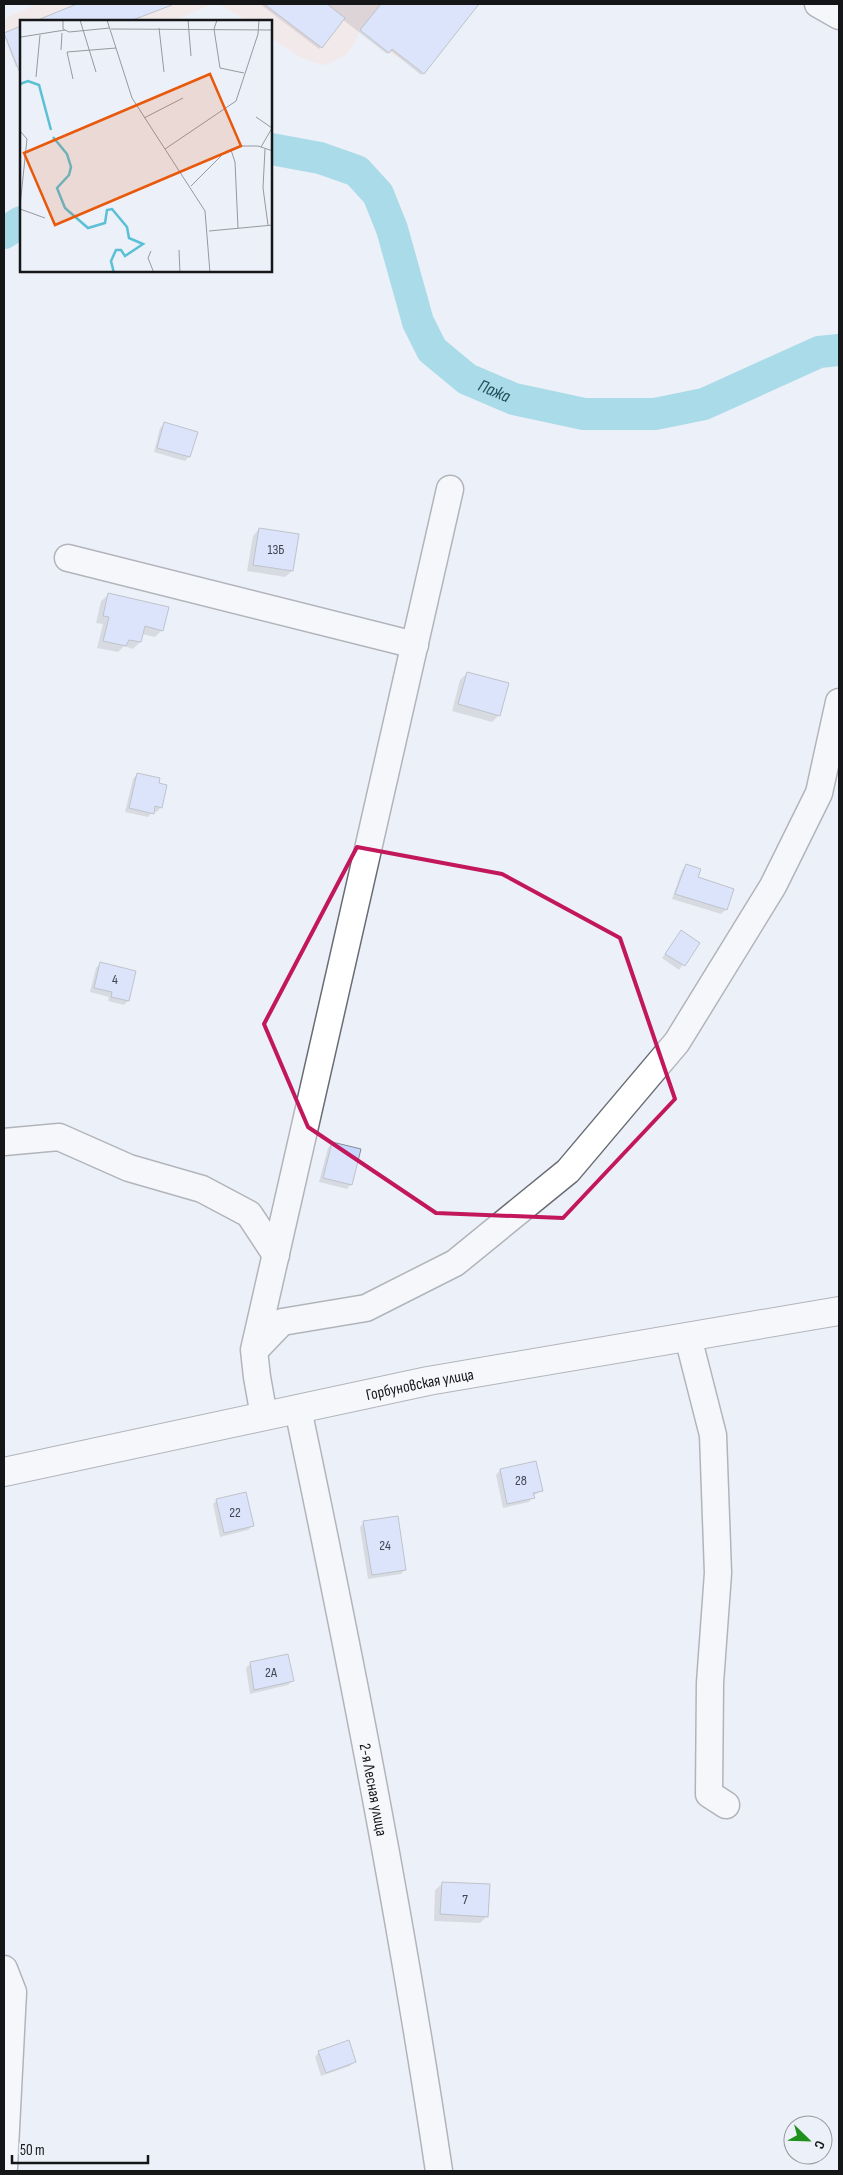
<svg xmlns="http://www.w3.org/2000/svg" width="843" height="2175" font-family="'Sofia Sans Condensed',sans-serif">
	<rect width="100%" height="100%" fill="#ecf0f8"/>
	<path fill="#f9dfd9" d="M 37,4 L 212,4 L 173,21 L 21,21 L 21,74 L 4,33 L 4,19 Z
		M 219,4 L 479,4 L 424,74 L 408,62 L 389,53 L 360,30 L 355,43 L 346,55 L 327,65 L 314,63 L 298,56 L 271,38 L 271,21 L 247,21 Z"/>
	<path fill="#0003" d="M 80,4 L 168,4 L 168,5 L 130,21 L 36,21 Z
		M 260,4 L 478,4 L 421,75 L 390,50 L 387,54 L 342,19 L 319,49 Z
		M 21,27 L 21,65 L 16,67 L 4,35 Z
		M 165,424 L 189,457 L 185,461 L 154,452 L 160,428 Z
		M 259,529 L 292,571 L 285,577 L 247,571 L 253,536 Z
		M 108,595 L 162,630 L 155,637 L 142,634 L 140,642 L 133,649 L 124,646 L 118,652 L 97,648 L 103,624 L 96,623 L 101,601 Z
		M 467,673 L 499,715 L 492,722 L 452,711 L 460,680 Z
		M 137,774 L 161,807 L 157,812 L 153,811 L 148,817 L 125,812 L 133,779 Z
		M 686,866 L 726,909 L 721,914 L 672,899 L 682,870 Z
		M 681,931 L 699,943 L 679,970 L 662,958 Z
		M 100,964 L 128,1001 L 124,1005 L 108,1001 L 109,997 L 90,992 L 96,968 Z
		M 332,1143 L 351,1184 L 347,1189 L 319,1182 L 328,1148 Z
		M 500,1470 L 541,1491 L 533,1496 L 529,1502 L 503,1508 L 496,1475 Z
		M 217,1500 L 253,1525 L 248,1530 L 220,1537 L 213,1504 Z
		M 364,1522 L 405,1569 L 401,1574 L 368,1579 L 360,1527 Z
		M 251,1663 L 293,1680 L 288,1685 L 250,1694 L 246,1668 Z
		M 442,1884 L 487,1916 L 480,1923 L 434,1921 L 435,1890 Z
		M 319,2052 L 355,2061 L 350,2066 L 321,2076 L 315,2057 Z"/>
	<g fill="none" stroke-linecap="round" stroke-linejoin="round">
		<g stroke="#5ac0d6" stroke-width="32">
			<path id="s1" d="M 271,149 L 320,158 L 357,171 L 378,194 L 392,229 L 418,322 L 432,350 L 467,379 L 514,399 L 584,414 L 655,414 L 704,404 L 819,352 L 839,350"/>
			<path d="M 4,233 L 21,222"/>
		</g>
	</g>
	<path fill="#c5d6ff" stroke="#878a91" d="M 77,4 L 172,4 L 172,5 L 130,21 L 35,21 Z
		M 264,4 L 327,4 L 345,18 L 322,48 Z
		M 381,4 L 479,4 L 424,74 L 392,49 L 389,53 L 360,30 Z
		M 21,26 L 21,73 L 20,73 L 4,33 Z
		M 164,422 L 198,432 L 190,457 L 157,448 Z
		M 259,528 L 299,534 L 293,571 L 253,565 Z
		M 108,593 L 169,607 L 163,631 L 145,626 L 141,642 L 129,640 L 126,646 L 103,641 L 109,617 L 103,616 Z
		M 467,672 L 509,683 L 500,716 L 458,704 Z
		M 137,773 L 160,778 L 159,783 L 167,785 L 162,808 L 155,806 L 154,814 L 129,808 Z
		M 686,864 L 701,869 L 698,877 L 734,889 L 727,910 L 675,894 Z
		M 681,930 L 700,943 L 685,966 L 665,954 Z
		M 100,962 L 136,971 L 129,1001 L 111,997 L 112,992 L 94,988 Z
		M 332,1142 L 361,1149 L 352,1185 L 323,1178 Z
		M 536,1461 L 543,1491 L 533,1493 L 535,1498 L 507,1504 L 500,1469 Z
		M 246,1492 L 254,1526 L 224,1533 L 216,1499 Z
		M 398,1516 L 406,1570 L 372,1575 L 363,1521 Z
		M 288,1654 L 294,1681 L 254,1690 L 250,1662 Z
		M 442,1882 L 490,1884 L 488,1917 L 440,1914 Z
		M 349,2040 L 356,2062 L 326,2073 L 318,2051 Z"/>
	<g fill="none" stroke-linecap="round" stroke-linejoin="round">
		<g stroke="#6a6c73" stroke-width="29">
			<g id="minor">
				<path d="M 818,4 L 839,16"/>
				<path d="M 68,558 L 415,645"/>
				<path d="M 4,1142 L 59,1137 L 129,1168 L 202,1189 L 249,1214 L 276,1255"/>
				<path d="M 688,1337 L 713,1435 L 718,1573 L 710,1683 L 709,1794 L 726,1805"/>
				<path d="M 255,1350 L 282,1322 L 366,1308 L 455,1263 L 568,1171 L 677,1042 L 773,886 L 819,793 L 839,702"/>
				<path id="s2" d="M 298,1409 C 351,1662 401,1915 439,2171"/>
				<path d="M 264,1416 L 257,1377 L 254,1350 L 450,489"/>
				<path d="M 4,1969 L 13,1992 L 4,2168"/>
			</g>
		</g>
		<g stroke="#6a6c73" stroke-width="30">
			<g id="major">
				<path id="s3" d="M 4,1472 L 428,1381 L 839,1311"/>
			</g>
		</g>
		<use href="#minor" stroke="#fff" stroke-width="26"/>
		<use href="#major" stroke="#fff" stroke-width="28"/>
	</g>
	<path d="M0 0H843V2175H0ZM 357,847 L 502,874 L 620,938 L 675,1099 L 563,1218 L 436,1213 L 308,1127 L 264,1024 Z" fill="#ecf0f8" fill-opacity=".55" fill-rule="evenodd"/>
	<path fill="none" stroke="#c2185b" stroke-width="4" stroke-linejoin="round" d="M 357,847 L 502,874 L 620,938 L 675,1099 L 563,1218 L 436,1213 L 308,1127 L 264,1024 Z"/>
	<g text-anchor="middle" stroke-width="5" stroke-linejoin="round" paint-order="stroke">
		<g font-size="14" fill="#414652">
			<text x="276" y="554">13Б</text>
			<text x="115" y="984">4</text>
			<text x="521" y="1485">28</text>
			<text x="235" y="1517">22</text>
			<text x="385" y="1550">24</text>
			<text x="271" y="1677">2А</text>
			<text x="465" y="1904">7</text>
		</g>
		<g font-size="16" fill="#151618" stroke="#ecf0f8">
			<text dy="6" stroke="none"><textPath href="#s3" startOffset="425">Горбуновская улица</textPath></text>
			<text dy="6" stroke="none"><textPath href="#s2" startOffset="388">2-я Лесная улица</textPath></text>
		</g>
		<g font-size="18" font-style="italic" fill="#224f59" stroke="#ecf0f8">
			<text dy="6" stroke="none"><textPath href="#s1" startOffset="361">Пажа</textPath></text>
		</g>
	</g>
	<g transform="translate(20 20)">
		<rect width="252" height="252" fill="#ecf0f8"/>
		<path fill="none" stroke="#5ac0d6" stroke-width="2.5" d="M 0,64 L 8,61 L 19,65 L 31,110M 33,117 L 47,134 L 51,147 L 49,155 L 37,168 L 45,188 L 68,208 L 85,203 L 87,190 L 92,189 L 107,207 L 109,218 L 123,224 L 105,236 L 101,230 L 96,230 L 91,241 L 94,253"/>
		<path fill="none" stroke="#96999e" stroke-width="1" d="M 43,0 L 43,9 L 49,12 L 90,8M 60,0 L 76,52M 87,0 L 112,78 L 185,191 L 190,253M 168,0 L 171,36M 197,0 L 194,9 L 200,48 L 224,53M 139,8 L 144,52M 91,9 L 253,10M 1,17 L 45,10M 41,30 L 42,13M 16,57 L 20,15M 53,59 L 47,32 L 96,28M 236,97 L 252,108 L 241,127M 124,98 L 163,78M 0,111 L 7,119 L 0,186M 145,129 L 216,81 L 238,14 L 239,0M 245,129 L 243,168 L 248,205M 211,130 L 215,142 L 218,208M 171,166 L 205,132 L 220,126 L 238,126 L 253,131M 0,189 L 25,198M 189,211 L 253,205M 159,230 L 160,253M 131,231 L 128,238 L 134,253"/>
		<path fill="#e8590c" fill-opacity="0.15" stroke="#e8590c" stroke-width="2.5" d="M 190,54 L 221,126 L 35,205 L 4,133 Z"/>
		<rect width="252" height="252" fill="none" stroke="#151618" stroke-width="2.5"/>
	</g>
	<rect width="843" height="2175" fill="none" stroke="#151618" stroke-width="10"/>
	<g transform="translate(808 2140) rotate(113)"><circle r="24" fill="#ecf0f8" stroke="#96999e"/>
	<path d="M0-4L9 19L0 12L-9 19Z" fill="#1e911c"/>
	<text y="-8" font-size="14" font-weight="bold" text-anchor="middle" fill="#151618">С</text>
	</g>
	<path d="M12 2155v8h136v-8" fill="none" stroke="#151618" stroke-width="2.5"/>
	<text x="20" y="2155" font-size="15" fill="#151618" stroke="#ecf0f8" stroke-width="4" paint-order="stroke">50 m</text>
</svg>
